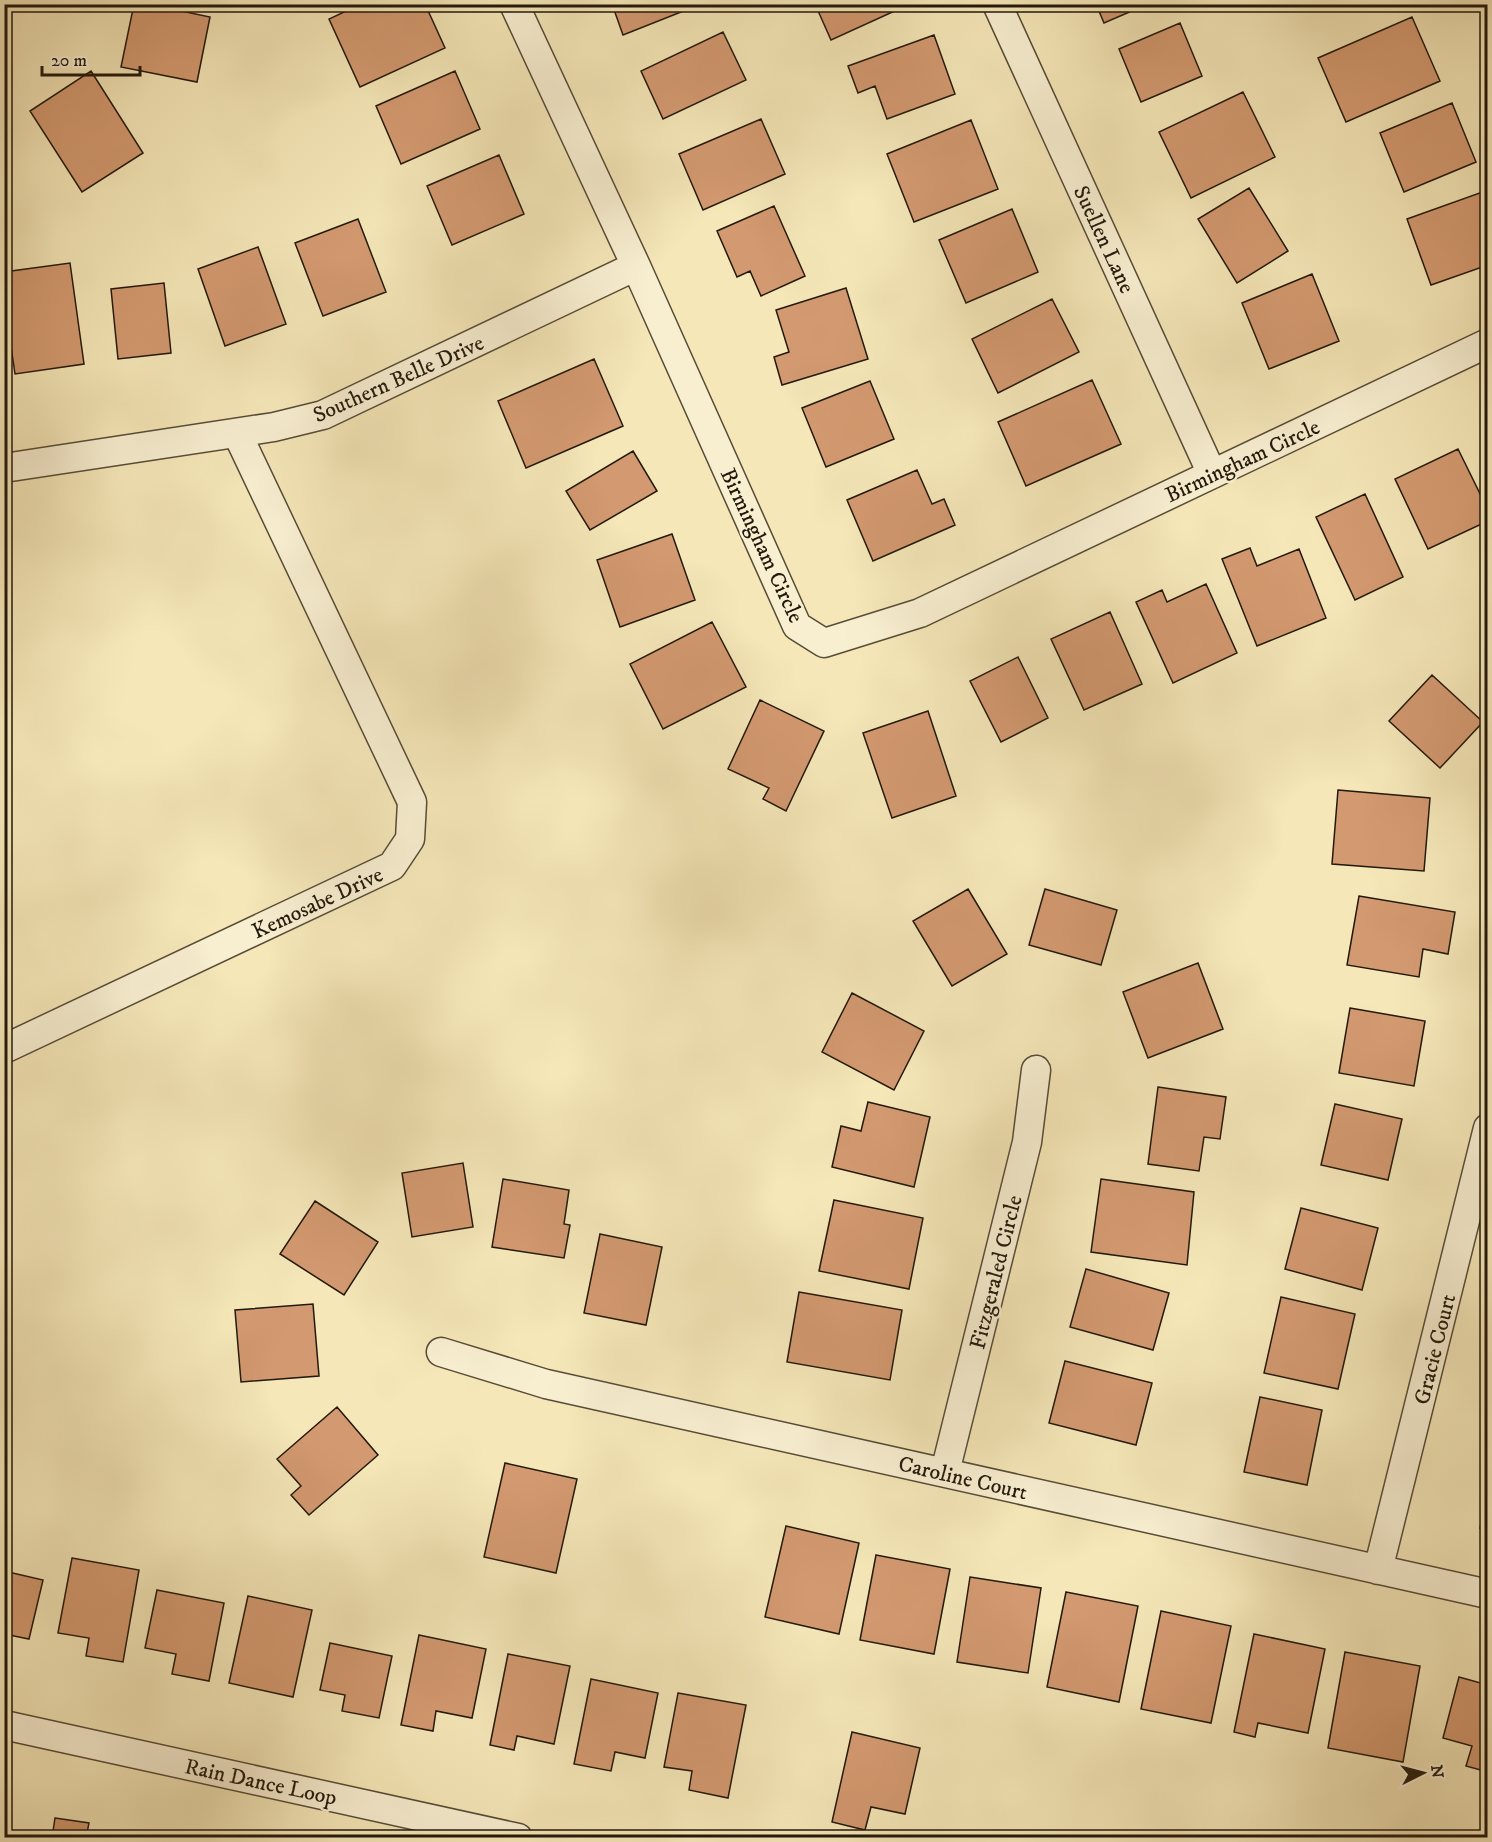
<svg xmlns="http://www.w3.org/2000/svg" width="1492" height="1842" font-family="'IM FELL DW Pica',serif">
	<rect width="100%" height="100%" fill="#f5e7b8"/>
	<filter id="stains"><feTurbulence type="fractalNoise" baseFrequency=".00333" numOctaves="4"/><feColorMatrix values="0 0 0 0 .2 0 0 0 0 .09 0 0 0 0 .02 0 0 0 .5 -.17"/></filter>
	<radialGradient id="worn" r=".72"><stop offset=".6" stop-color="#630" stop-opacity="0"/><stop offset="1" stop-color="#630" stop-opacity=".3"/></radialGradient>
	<path fill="#d39970" stroke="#22190c" stroke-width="1.5" d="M 134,4 L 148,4 L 210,17 L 197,82 L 121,67 Z
		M 361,4 L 425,4 L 445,48 L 360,87 L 329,19 Z
		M 612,4 L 695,4 L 696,6 L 623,35 Z
		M 815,4 L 910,4 L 831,40 Z
		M 1096,4 L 1148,4 L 1104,23 Z
		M 1326,4 L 1346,4 L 1329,11 Z
		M 1412,17 L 1440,81 L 1346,122 L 1318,58 Z
		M 1180,23 L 1202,76 L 1141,102 L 1119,49 Z
		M 723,32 L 746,80 L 663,119 L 641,71 Z
		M 934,35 L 955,94 L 887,119 L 875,86 L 858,93 L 848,66 Z
		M 91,71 L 143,153 L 82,192 L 30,111 Z
		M 455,71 L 480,129 L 401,164 L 376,106 Z
		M 1243,92 L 1275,157 L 1191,198 L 1159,132 Z
		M 1452,103 L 1476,162 L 1404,192 L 1380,133 Z
		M 761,119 L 785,174 L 703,210 L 679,154 Z
		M 971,120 L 998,189 L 914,222 L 887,154 Z
		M 499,155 L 524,214 L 452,245 L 427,186 Z
		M 1249,188 L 1288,251 L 1237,283 L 1198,219 Z
		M 1488,190 L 1488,265 L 1431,285 L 1407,219 Z
		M 774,206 L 805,276 L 761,296 L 750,271 L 737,277 L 717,231 Z
		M 1012,209 L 1038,272 L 966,303 L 939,240 Z
		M 358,219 L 386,292 L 323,316 L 295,243 Z
		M 258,247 L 286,324 L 225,346 L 198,269 Z
		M 70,263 L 84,364 L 15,374 L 4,298 L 4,272 Z
		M 1312,274 L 1339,341 L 1269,369 L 1242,303 Z
		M 164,283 L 171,353 L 118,359 L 111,289 Z
		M 846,288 L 868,359 L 782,385 L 774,357 L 789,352 L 776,310 Z
		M 1052,299 L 1079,352 L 998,393 L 972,339 Z
		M 594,359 L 623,426 L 526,468 L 498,401 Z
		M 1092,380 L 1121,444 L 1026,486 L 998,422 Z
		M 870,381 L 894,439 L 826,467 L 802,408 Z
		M 1458,449 L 1488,510 L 1488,521 L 1428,549 L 1395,479 Z
		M 633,451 L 657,491 L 590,530 L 566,491 Z
		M 917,470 L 932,504 L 944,499 L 955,525 L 873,561 L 847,500 Z
		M 1365,494 L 1403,577 L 1355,600 L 1316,517 Z
		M 672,534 L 695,600 L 620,627 L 597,560 Z
		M 1250,548 L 1257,566 L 1299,549 L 1326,618 L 1257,646 L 1222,559 Z
		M 1206,584 L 1237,653 L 1173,683 L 1136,602 L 1162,590 L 1167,602 Z
		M 1110,612 L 1142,684 L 1084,710 L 1051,639 Z
		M 712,622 L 746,687 L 663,729 L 630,664 Z
		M 1018,657 L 1048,718 L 1001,742 L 970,681 Z
		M 1432,675 L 1483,722 L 1440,768 L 1389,721 Z
		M 760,700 L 824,731 L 786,811 L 763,799 L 769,788 L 728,769 Z
		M 928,711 L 956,796 L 892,818 L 863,733 Z
		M 1338,790 L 1430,798 L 1424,871 L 1332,864 Z
		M 968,889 L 1007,954 L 952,986 L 913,921 Z
		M 1045,889 L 1117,910 L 1101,965 L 1029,945 Z
		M 1359,896 L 1455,912 L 1448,954 L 1423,949 L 1419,977 L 1347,965 Z
		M 1198,963 L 1223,1029 L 1148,1058 L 1123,992 Z
		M 852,993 L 924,1031 L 894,1090 L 822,1052 Z
		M 1350,1008 L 1425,1021 L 1414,1086 L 1339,1073 Z
		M 1158,1087 L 1226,1097 L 1220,1139 L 1204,1137 L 1199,1171 L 1148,1164 Z
		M 868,1102 L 930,1117 L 914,1187 L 832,1167 L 841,1126 L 861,1131 Z
		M 1335,1104 L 1402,1119 L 1388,1180 L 1321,1165 Z
		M 463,1163 L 473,1227 L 412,1237 L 402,1173 Z
		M 503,1179 L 569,1190 L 564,1224 L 570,1225 L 564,1258 L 492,1247 Z
		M 1101,1179 L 1194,1192 L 1187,1265 L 1091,1252 Z
		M 834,1200 L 923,1218 L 909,1289 L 819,1271 Z
		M 315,1201 L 378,1242 L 344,1295 L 280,1254 Z
		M 1301,1208 L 1378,1228 L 1362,1290 L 1285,1269 Z
		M 600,1234 L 662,1247 L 646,1325 L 584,1313 Z
		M 1086,1269 L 1169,1293 L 1153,1350 L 1070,1327 Z
		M 799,1292 L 902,1310 L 890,1380 L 787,1362 Z
		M 1281,1297 L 1355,1314 L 1338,1389 L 1264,1373 Z
		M 313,1304 L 319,1376 L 241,1382 L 235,1310 Z
		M 1065,1361 L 1152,1383 L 1136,1445 L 1049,1423 Z
		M 1260,1397 L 1322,1410 L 1307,1485 L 1244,1472 Z
		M 337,1407 L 378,1455 L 309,1515 L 291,1495 L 301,1486 L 277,1459 Z
		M 505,1463 L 577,1479 L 556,1573 L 484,1557 Z
		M 1488,1488 L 1488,1529 L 1480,1528 Z
		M 786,1526 L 859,1543 L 839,1634 L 765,1617 Z
		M 876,1555 L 950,1569 L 934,1654 L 860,1640 Z
		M 72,1558 L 139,1570 L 123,1662 L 86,1656 L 89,1638 L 58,1633 Z
		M 4,1571 L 43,1580 L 29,1639 L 4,1634 Z
		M 970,1577 L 1041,1588 L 1028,1673 L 957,1662 Z
		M 157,1590 L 224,1603 L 209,1681 L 172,1674 L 176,1654 L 145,1648 Z
		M 1066,1592 L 1138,1606 L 1119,1702 L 1047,1687 Z
		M 248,1596 L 312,1610 L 293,1697 L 229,1683 Z
		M 1161,1611 L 1231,1626 L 1211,1723 L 1141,1709 Z
		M 1254,1634 L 1325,1649 L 1308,1733 L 1258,1723 L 1255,1737 L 1234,1732 Z
		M 419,1635 L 486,1649 L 472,1718 L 436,1711 L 433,1731 L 401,1725 Z
		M 330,1643 L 392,1656 L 379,1718 L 342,1711 L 345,1695 L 320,1690 Z
		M 1345,1652 L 1420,1666 L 1403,1762 L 1328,1748 Z
		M 508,1654 L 570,1666 L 554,1744 L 517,1736 L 514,1750 L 490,1745 Z
		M 1459,1677 L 1488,1685 L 1488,1772 L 1466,1766 L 1472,1746 L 1443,1738 Z
		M 591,1679 L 658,1693 L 645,1758 L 615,1752 L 611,1771 L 574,1764 Z
		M 678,1693 L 746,1705 L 728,1798 L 689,1790 L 692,1771 L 664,1767 Z
		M 852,1732 L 920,1748 L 905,1814 L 871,1807 L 865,1830 L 832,1822 Z
		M 55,1818 L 89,1823 L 86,1838 L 52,1838 Z"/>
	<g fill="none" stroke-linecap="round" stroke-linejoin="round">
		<g stroke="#574c37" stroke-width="31">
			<path id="street" d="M 514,4 L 636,266 L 797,626 L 824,643 L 920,613 L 1488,343
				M 997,4 L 1212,474
				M 4,468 L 274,427 L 323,415 L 636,266
				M 4,1049 L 392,866 L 410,839 L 412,802 L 237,433
				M 441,1352 L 546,1384 L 1488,1594
				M 945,1472 L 1027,1142 L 1036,1070
				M 1378,1570 L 1488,1128
				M 4,1725 L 518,1838"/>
		</g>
		<use href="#street" stroke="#f8efd1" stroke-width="28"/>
	</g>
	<g text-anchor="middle" stroke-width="5" stroke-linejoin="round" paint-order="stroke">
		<g font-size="22" fill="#22190c" stroke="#f8efd1">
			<text transform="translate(1105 239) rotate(65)" y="8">Suellen Lane</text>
			<text transform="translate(398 378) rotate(-24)" y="8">Southern Belle Drive</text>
			<text transform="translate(1242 460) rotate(-25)" y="8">Birmingham Circle</text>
			<text transform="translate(763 545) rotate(65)" y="8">Birmingham Circle</text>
			<text transform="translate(317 902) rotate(-25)" y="8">Kemosabe Drive</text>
			<text transform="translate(995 1272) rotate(-76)" y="8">Fitzgeraled Circle</text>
			<text transform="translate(1434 1349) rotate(-76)" y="8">Gracie Court</text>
			<text transform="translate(963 1477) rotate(13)" y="8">Caroline Court</text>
			<text transform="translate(261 1781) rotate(12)" y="8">Rain Dance Loop</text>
		</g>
	</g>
	<rect width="1492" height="1842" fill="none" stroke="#f5e7b8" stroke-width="24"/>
	<rect x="6" y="6" width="1480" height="1830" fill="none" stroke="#22190c" stroke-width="3"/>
	<rect x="12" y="12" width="1468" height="1818" fill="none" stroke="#22190c" stroke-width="1.5"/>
	<g transform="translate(1423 1773) rotate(84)" stroke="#f8efd1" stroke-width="4.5" paint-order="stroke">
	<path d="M0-4.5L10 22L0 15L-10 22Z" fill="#22190c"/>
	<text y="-9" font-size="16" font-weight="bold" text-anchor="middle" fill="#22190c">N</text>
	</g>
	<path d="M42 66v9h98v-9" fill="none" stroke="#22190c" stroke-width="3"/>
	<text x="51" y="66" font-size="18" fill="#22190c" stroke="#f8efd1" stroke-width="4.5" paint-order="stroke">20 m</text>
	<rect width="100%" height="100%" filter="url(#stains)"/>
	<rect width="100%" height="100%" fill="url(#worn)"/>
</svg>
